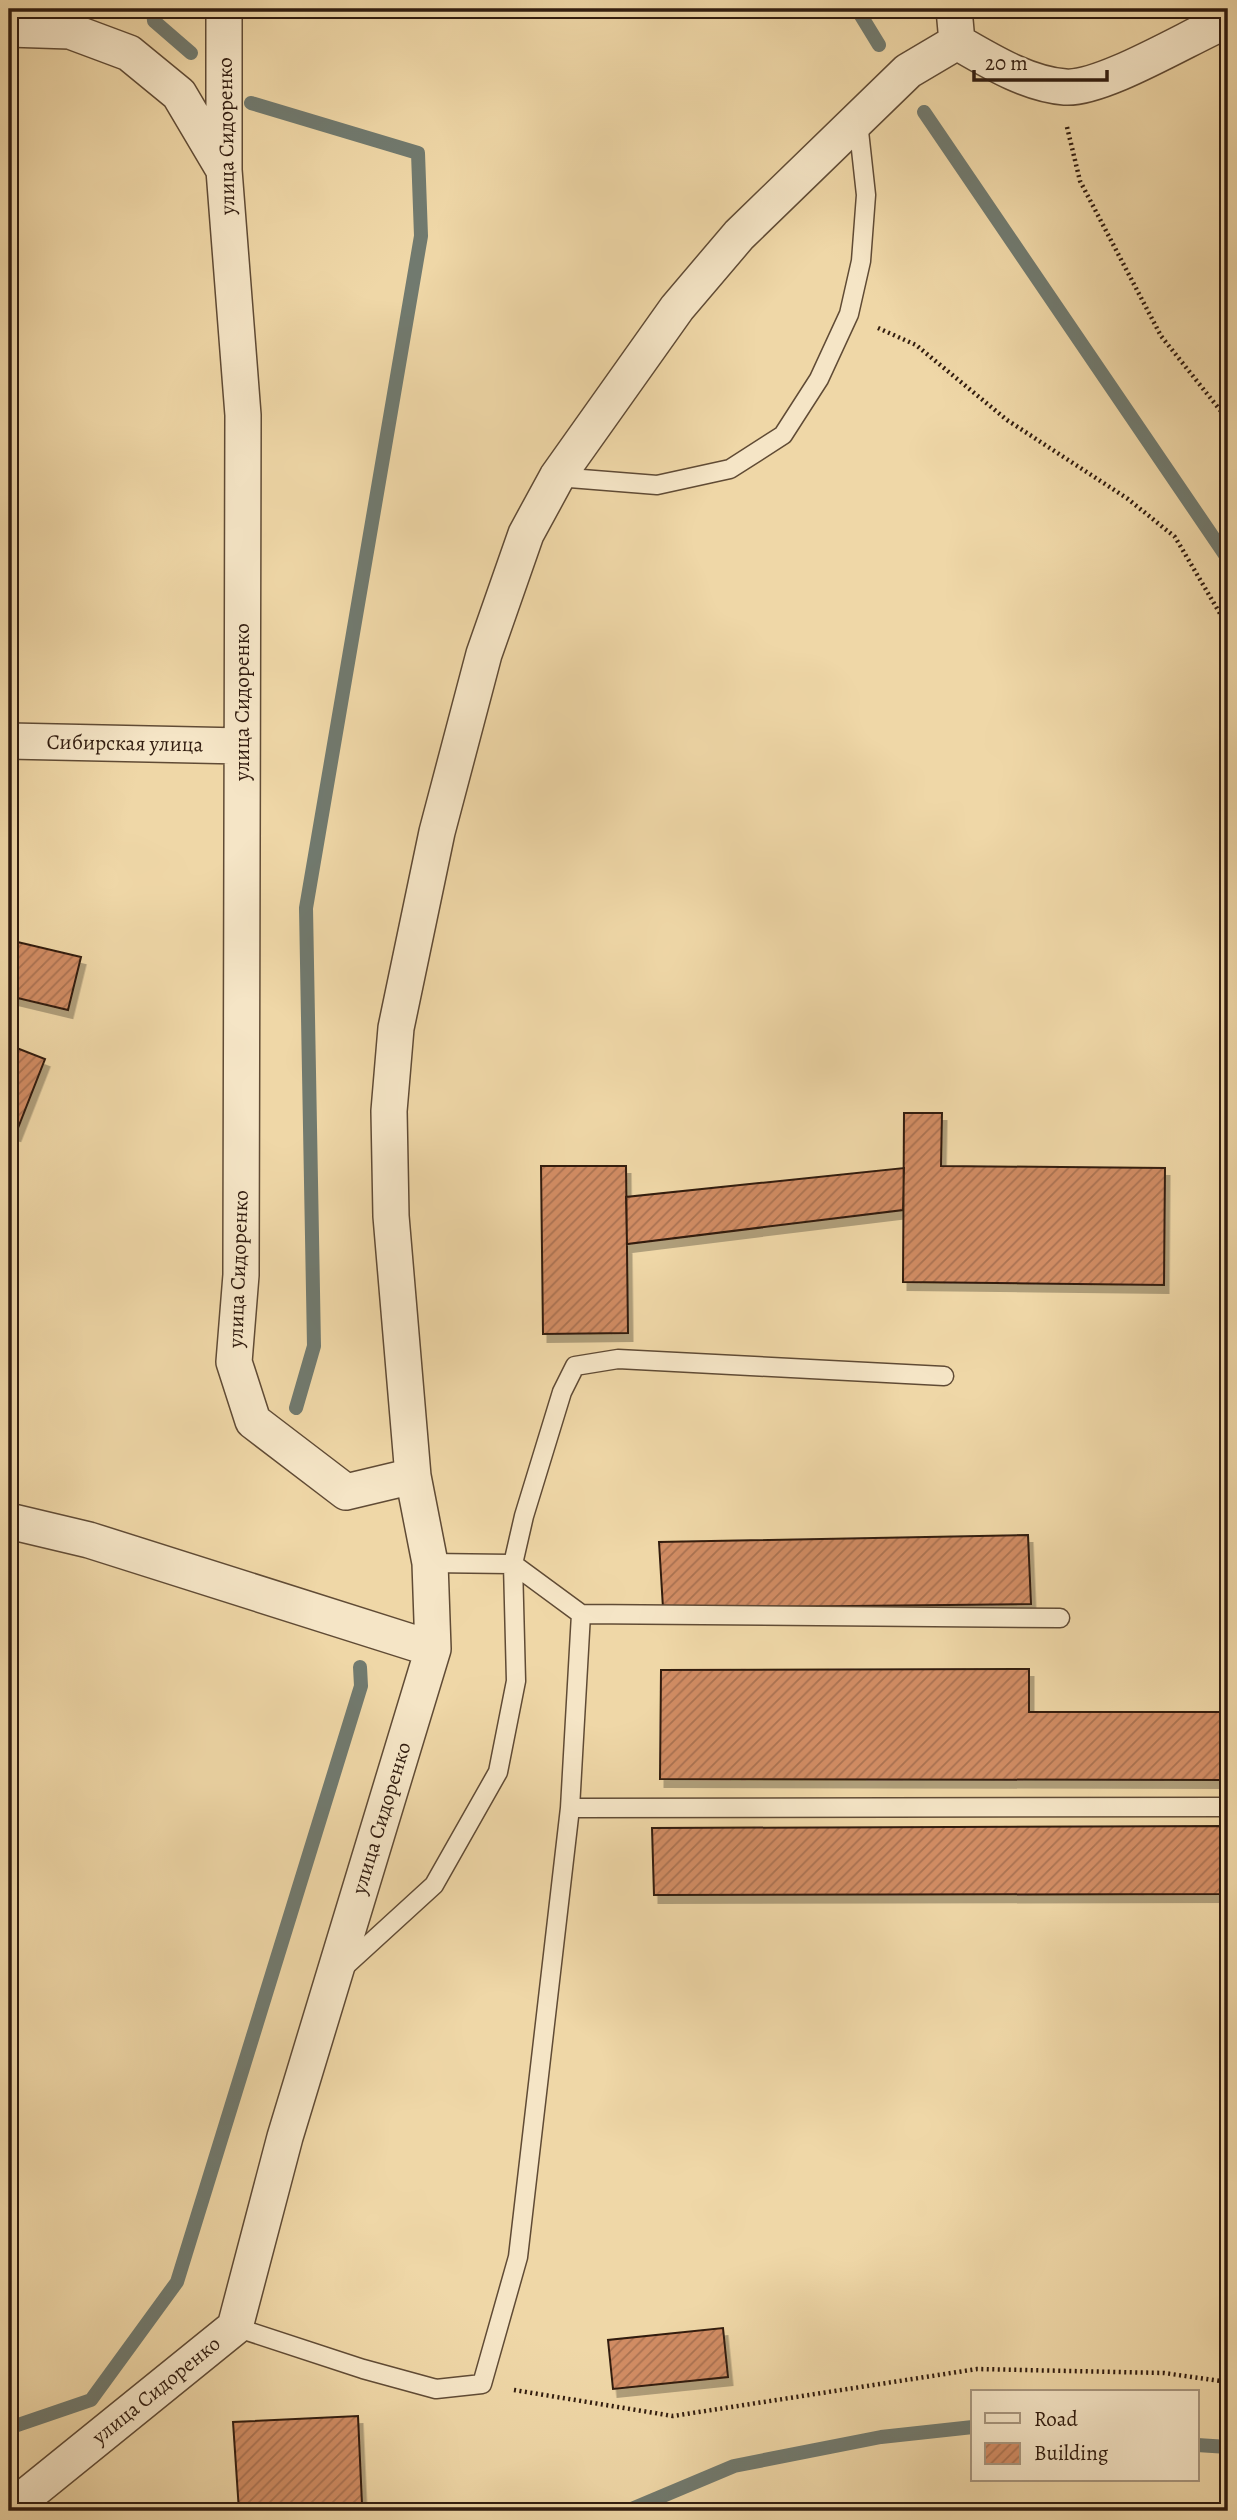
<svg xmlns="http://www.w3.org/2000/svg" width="1237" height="2520" font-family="Alegreya,serif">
	<defs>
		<pattern id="building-hatch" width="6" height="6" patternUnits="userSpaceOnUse" patternTransform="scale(1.75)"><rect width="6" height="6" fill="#d18c64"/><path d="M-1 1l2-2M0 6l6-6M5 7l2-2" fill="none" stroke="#aa7251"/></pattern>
		<filter id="shadow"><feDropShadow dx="4.5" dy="8" stdDeviation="0" flood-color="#0004"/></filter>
	</defs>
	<rect width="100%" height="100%" fill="#efd7a7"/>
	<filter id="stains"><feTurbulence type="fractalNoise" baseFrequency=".00286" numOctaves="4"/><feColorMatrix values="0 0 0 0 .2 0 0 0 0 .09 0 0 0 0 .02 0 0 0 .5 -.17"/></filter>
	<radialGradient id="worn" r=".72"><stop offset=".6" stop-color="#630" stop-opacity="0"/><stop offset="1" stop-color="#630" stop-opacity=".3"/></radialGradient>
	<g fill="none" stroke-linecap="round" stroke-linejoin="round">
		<path stroke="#717a6f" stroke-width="14" d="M 153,9 L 154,21 L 191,53
			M 857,9 L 879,45
			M 251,103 L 418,153 L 421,236 L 306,908 L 314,1346 L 296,1408
			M 924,112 L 1228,559
			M 9,2428 L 91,2400 L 177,2282 L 361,1686 L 360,1667
			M 1197,2445 L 1228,2447
			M 627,2511 L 734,2466 L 881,2437 L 973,2427"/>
	</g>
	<path fill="url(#building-hatch)" stroke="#311c0f" stroke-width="2" filter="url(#shadow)" d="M 9,940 L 81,957 L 68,1010 L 9,996 Z
		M 9,1045 L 45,1059 L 16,1133 L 9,1131 Z
		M 904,1113 L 942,1113 L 941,1166 L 1165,1168 L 1164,1285 L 903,1282 Z
		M 541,1166 L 626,1166 L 628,1333 L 543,1334 Z
		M 904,1168 L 903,1210 L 627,1244 L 626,1197 Z
		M 1028,1535 L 1031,1604 L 663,1608 L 659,1542 Z
		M 1029,1669 L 1029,1712 L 1228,1712 L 1228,1780 L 660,1779 L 661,1670 Z
		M 1228,1826 L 1228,1894 L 654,1895 L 652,1828 Z
		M 723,2328 L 728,2377 L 613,2389 L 608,2340 Z
		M 358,2416 L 362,2504 L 239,2511 L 233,2422 Z
		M 952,2506 L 1133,2511 L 924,2511 Z"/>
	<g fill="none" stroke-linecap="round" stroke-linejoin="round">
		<g stroke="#604b35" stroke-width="21">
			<path id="service" d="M 557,477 L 657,485 L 730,469 L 783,435 L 819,379 L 849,314 L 861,261 L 866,195 L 858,122
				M 581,1614 L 1060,1618
				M 570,1808 L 1228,1807
				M 342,1969 L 434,1885 L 498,1772 L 516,1681 L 513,1564 L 524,1516 L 562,1392 L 575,1366 L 618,1359 L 944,1376
				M 235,2327 L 363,2369 L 436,2389 L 482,2384 L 518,2257 L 570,1808 L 581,1614 L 513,1564 L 430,1563"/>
		</g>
		<g stroke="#604b35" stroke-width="38">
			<path id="minor" d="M 9,29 L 70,31 L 129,53 L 179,94 L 224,170
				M 957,42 C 990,61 1027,84 1065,87 C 1102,90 1190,36 1228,20
				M 9,741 L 242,746
				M 413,1476 L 391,1216 L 389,1111 L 396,1028 L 437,832 L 484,654 L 526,534 L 557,477 L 677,308 L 739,235 L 908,71 L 957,42 L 954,9
				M 9,1521 L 89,1540 L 433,1649
				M 9,2510 L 235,2327 L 285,2137 L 433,1649 L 430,1563 L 413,1476 L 346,1492 L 253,1421 L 234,1362 L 241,1275 L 243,415 L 224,170 L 224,9"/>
		</g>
		<path stroke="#311c0f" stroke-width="4.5" stroke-dasharray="2 3.5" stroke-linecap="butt" d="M 1067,127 L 1080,181 L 1161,336 L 1228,420
			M 878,328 L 916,345 L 1007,420 L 1128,499 L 1175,537 L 1228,627
			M 514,2390 L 673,2416 L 977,2369 L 1164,2373 L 1228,2382"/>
		<use href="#service" stroke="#f5e5c6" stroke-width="18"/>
		<use href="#minor" stroke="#f5e5c6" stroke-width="35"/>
	</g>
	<g text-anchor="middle" stroke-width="5" stroke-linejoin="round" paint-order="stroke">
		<g font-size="21" fill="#311c0f" stroke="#f5e5c6">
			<text transform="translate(226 136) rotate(-91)" y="7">улица Сидоренко</text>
			<text transform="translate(242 702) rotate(-90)" y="7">улица Сидоренко</text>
			<text transform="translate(125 743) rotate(1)" y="7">Сибирская улица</text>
			<text transform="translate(238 1269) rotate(-88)" y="7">улица Сидоренко</text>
			<text transform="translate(381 1818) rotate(-73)" y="7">улица Сидоренко</text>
			<text transform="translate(156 2390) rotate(-39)" y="7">улица Сидоренко</text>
		</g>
	</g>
	<rect width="1237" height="2520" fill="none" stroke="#efd7a7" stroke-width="35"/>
	<rect x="10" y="10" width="1216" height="2499" fill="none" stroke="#311c0f" stroke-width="3.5"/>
	<rect x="18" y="18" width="1202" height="2485" fill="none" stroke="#311c0f" stroke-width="2"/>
	<rect x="971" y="2390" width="228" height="91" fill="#f5e5c6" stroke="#a7957d" stroke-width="2"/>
	<rect x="985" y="2413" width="35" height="10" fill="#f5e5c6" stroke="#a7957d" stroke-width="2"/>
	<text x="1034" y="2426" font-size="21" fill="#311c0f">Road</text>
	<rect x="985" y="2443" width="35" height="21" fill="url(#building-hatch)" stroke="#a7957d" stroke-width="2"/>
	<text x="1034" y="2460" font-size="21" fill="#311c0f">Building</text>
	<path d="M974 70v10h133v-10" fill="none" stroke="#311c0f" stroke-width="3.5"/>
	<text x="985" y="70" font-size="21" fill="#311c0f" stroke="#f5e5c6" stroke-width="5" paint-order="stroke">20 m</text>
	<rect width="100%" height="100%" filter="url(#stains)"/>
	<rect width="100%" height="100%" fill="url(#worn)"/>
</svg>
